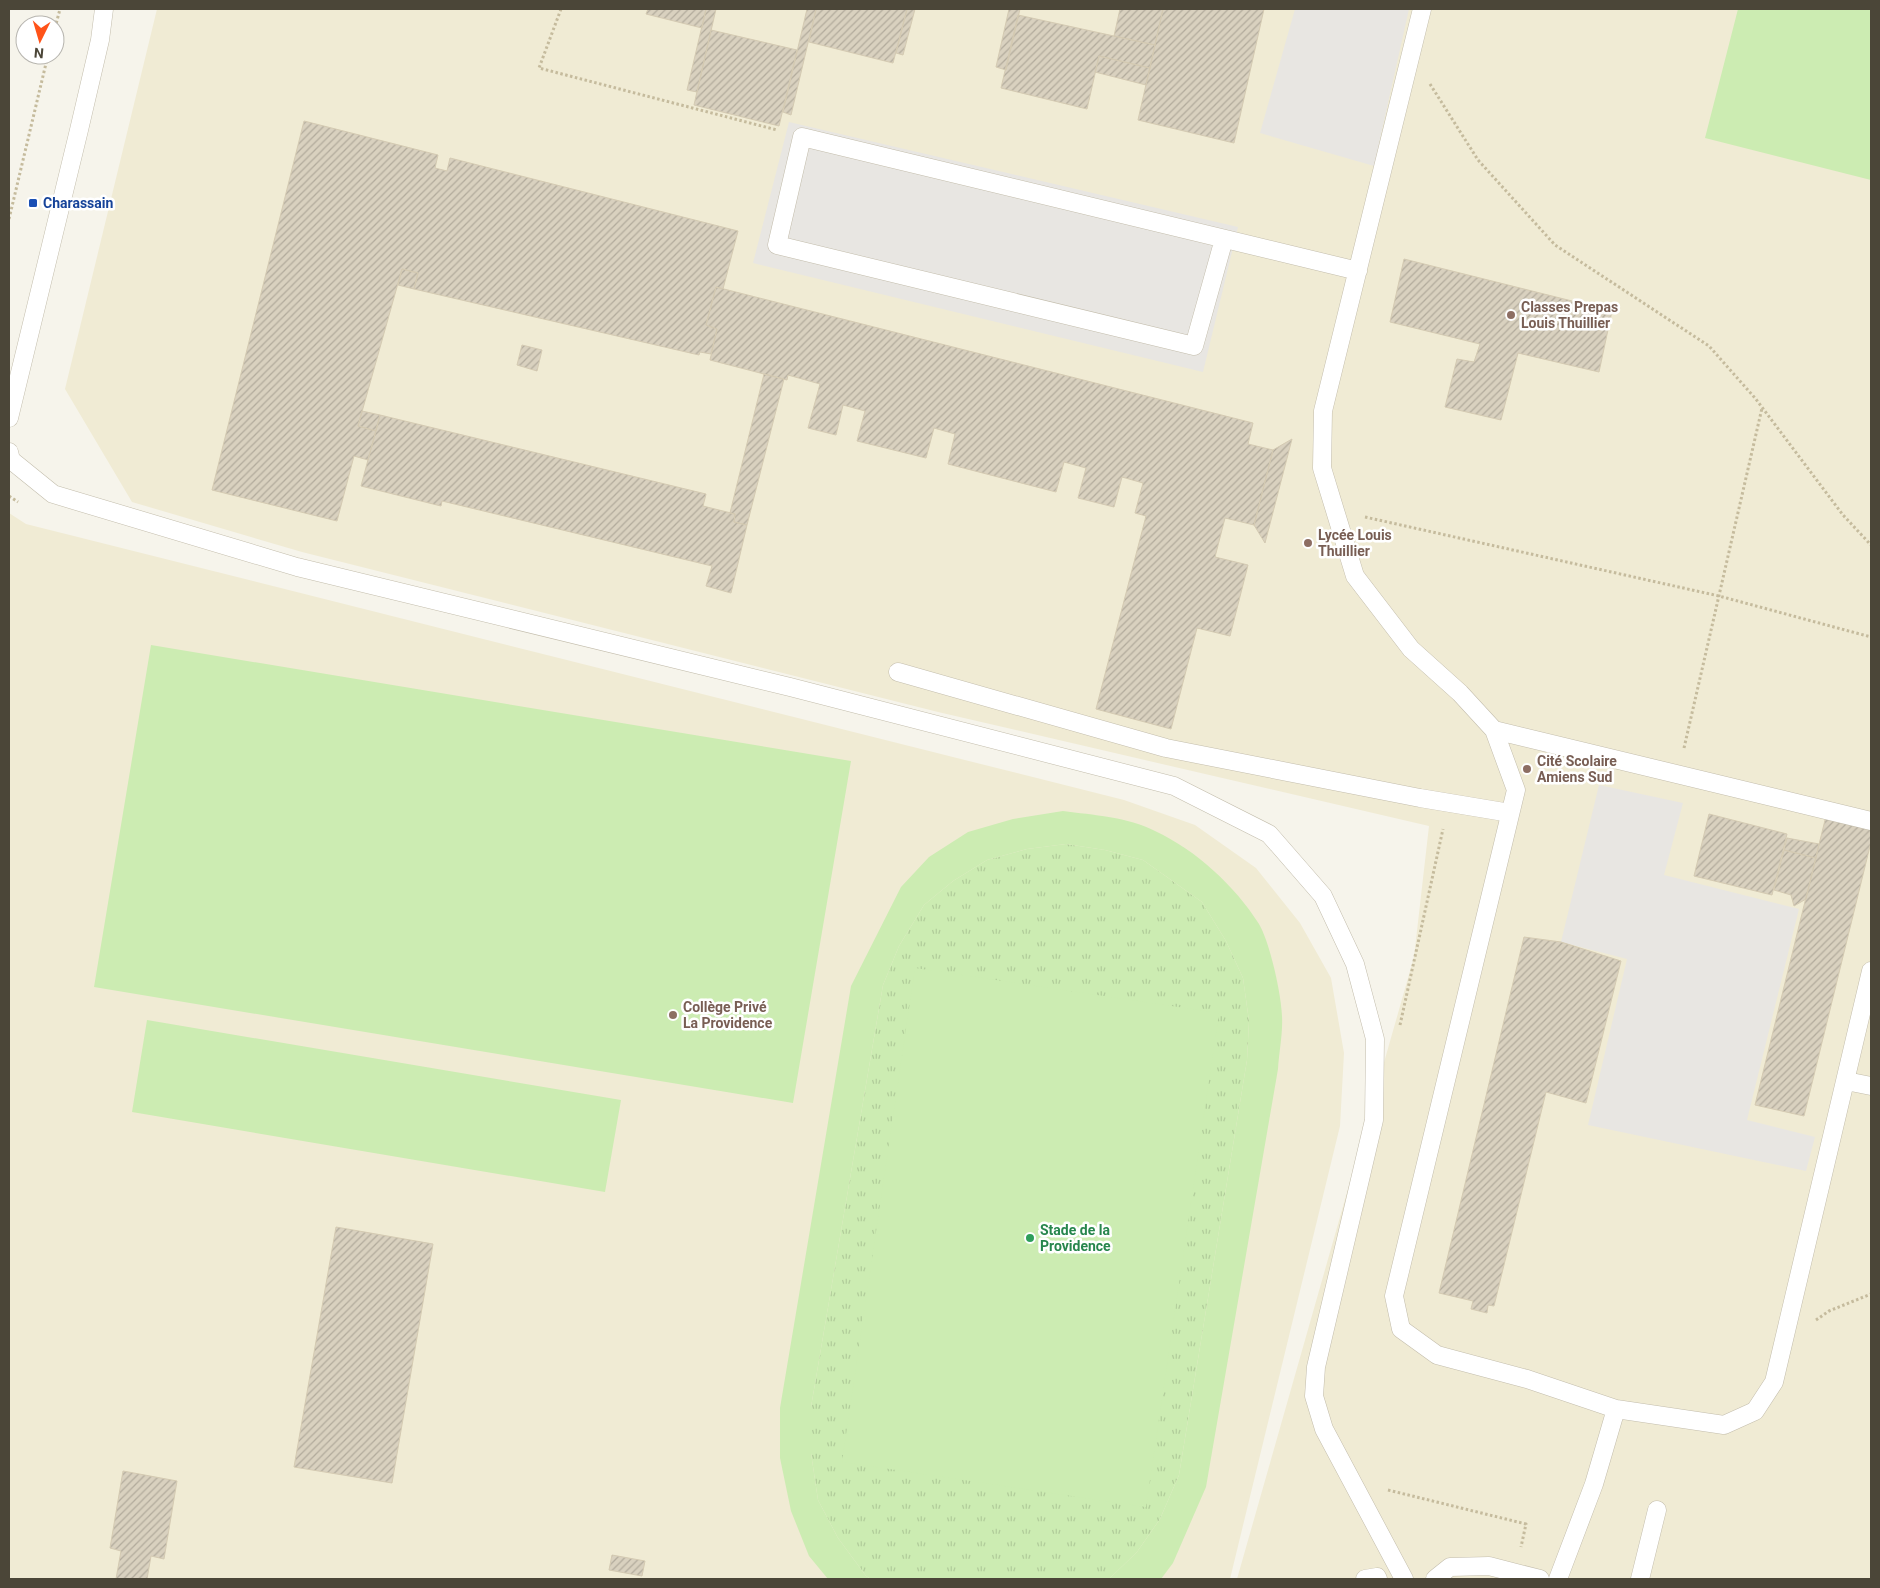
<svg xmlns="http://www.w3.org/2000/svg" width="1880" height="1588" font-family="Roboto,sans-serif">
	<defs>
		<pattern id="grass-tufts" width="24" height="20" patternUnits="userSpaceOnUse" patternTransform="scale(1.25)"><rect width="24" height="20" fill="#ccecb2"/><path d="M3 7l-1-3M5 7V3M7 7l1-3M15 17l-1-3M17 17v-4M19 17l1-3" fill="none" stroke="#b1cc9a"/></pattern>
		<pattern id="building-hatch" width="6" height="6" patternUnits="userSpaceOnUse" patternTransform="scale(1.25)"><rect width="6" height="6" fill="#d9d1bf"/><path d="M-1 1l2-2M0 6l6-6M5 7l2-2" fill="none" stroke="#b2ab9c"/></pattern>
	</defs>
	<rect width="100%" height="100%" fill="#f6f4eb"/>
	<path fill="#f0ebd4" d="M 157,9 L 1871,9 L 1871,1579 L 1237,1579 L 1414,957 L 1429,826 L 938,712 L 302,552 L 132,502 L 65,389 Z
		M 9,513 L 26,524 L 1124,800 L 1195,825 L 1256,868 L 1300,923 L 1331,978 L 1344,1053 L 1340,1126 L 1230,1579 L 9,1579 Z"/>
	<path fill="url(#grass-tufts)" d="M 1066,844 L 1105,850 L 1143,860 L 1202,902 L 1226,941 L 1243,978 L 1249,1021 L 1247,1060 L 1179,1475 L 1160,1519 L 1137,1552 L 1109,1579 L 871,1579 L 866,1576 L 838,1538 L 818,1500 L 811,1453 L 811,1407 L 883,985 L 899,946 L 924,905 L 953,881 L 987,860 L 1027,849 Z"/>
	<path fill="#ccecb2" d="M 1738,9 L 1871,9 L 1871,180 L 1705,138 Z
		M 151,645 L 851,761 L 793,1103 L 94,987 Z
		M 1063,811 C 1093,815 1128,817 1155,831 C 1196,850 1235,886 1259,924 C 1270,943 1281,993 1282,1016 C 1283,1033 1279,1052 1278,1069 L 1206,1487 L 1173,1563 L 1161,1579 L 1109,1579 L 1137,1552 L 1160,1519 L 1179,1475 L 1247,1060 L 1249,1021 L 1243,978 L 1226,941 L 1202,902 L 1143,860 L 1105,850 L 1066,844 L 1027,849 L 987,860 L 953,881 L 924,905 L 899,946 L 883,985 L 811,1407 L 811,1453 L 818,1500 L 838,1538 L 866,1576 L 871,1579 L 828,1579 L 809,1556 L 791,1511 L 780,1458 L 780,1408 L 851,986 L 901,887 L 929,857 L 968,832 L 1013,819 Z
		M 915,968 L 1219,1013 L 1146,1507 L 842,1462 Z
		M 147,1020 L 621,1100 L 605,1192 L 132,1112 Z"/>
	<path fill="#e8e6e2" d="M 1295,9 L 1409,9 L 1374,166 L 1260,133 Z
		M 789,122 L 1238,227 L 1203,372 L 753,263 Z
		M 1599,785 L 1683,803 L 1664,875 L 1799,909 L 1747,1120 L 1815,1137 L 1806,1171 L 1588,1125 L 1627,959 L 1561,942 Z"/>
	<path fill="url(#building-hatch)" stroke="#d4cab2" d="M 648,9 L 706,9 L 702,28 L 646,14 Z
		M 706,9 L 716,9 L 697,92 L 687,90 Z
		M 807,9 L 816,9 L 791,115 L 783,112 Z
		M 816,9 L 907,9 L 893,63 L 809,42 Z
		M 907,9 L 915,9 L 903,55 L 896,53 Z
		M 1009,9 L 1020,9 L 1006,70 L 996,67 Z
		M 1120,9 L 1163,9 L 1155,45 L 1114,36 Z
		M 1163,9 L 1264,9 L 1234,143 L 1138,120 Z
		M 1018,15 L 1155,45 L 1150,68 L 1099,56 L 1087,109 L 1001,88 Z
		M 711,30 L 797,50 L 779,126 L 694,105 Z
		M 1099,56 L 1150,68 L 1146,85 L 1095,72 Z
		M 304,121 L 438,155 L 435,168 L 447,171 L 450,158 L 738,231 L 723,289 L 716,287 L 706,325 L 717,329 L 711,354 L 700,352 L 699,355 L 414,289 L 418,273 L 402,269 L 358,426 L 376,431 L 368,460 L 354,456 L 337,521 L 212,490 Z
		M 1404,259 L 1612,311 L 1599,372 L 1518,353 L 1501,420 L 1445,407 L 1457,359 L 1474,362 L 1480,344 L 1390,322 Z
		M 402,269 L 418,273 L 414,289 L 398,285 Z
		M 716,287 L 1253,423 L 1248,444 L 1273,450 L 1254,525 L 1225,518 L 1215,557 L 1248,565 L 1230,636 L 1197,628 L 1171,729 L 1096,709 L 1146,516 L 1135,513 L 1143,483 L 1122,477 L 1114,507 L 1078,498 L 1086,468 L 1064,462 L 1056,492 L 948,464 L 955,434 L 934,428 L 926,458 L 857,441 L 865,411 L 843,405 L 836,435 L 808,428 L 820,384 L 788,375 L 787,380 L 710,360 L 717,329 L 706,325 Z
		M 522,345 L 542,350 L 537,371 L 517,365 Z
		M 764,374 L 784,379 L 747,525 L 734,522 L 735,514 L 730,513 Z
		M 362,411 L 380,415 L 376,431 L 358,426 Z
		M 380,415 L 706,494 L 703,506 L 735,514 L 734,522 L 747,525 L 731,593 L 706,586 L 712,566 L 442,501 L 441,506 L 361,486 Z
		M 1292,439 L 1265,543 L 1254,525 L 1273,450 Z
		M 1709,814 L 1787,834 L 1772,895 L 1694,876 Z
		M 1826,816 L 1871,829 L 1871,842 L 1804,1116 L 1755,1105 Z
		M 1787,838 L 1819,844 L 1816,858 L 1784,850 Z
		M 1784,850 L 1816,858 L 1806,899 L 1794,906 L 1791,895 L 1774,890 Z
		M 1524,937 L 1561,942 L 1621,961 L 1586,1103 L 1546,1092 L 1494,1306 L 1488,1305 L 1487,1313 L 1471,1309 L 1473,1301 L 1439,1293 Z
		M 336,1227 L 433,1244 L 392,1483 L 294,1467 Z
		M 123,1471 L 177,1481 L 164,1559 L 151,1556 L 147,1579 L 116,1579 L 121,1551 L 110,1548 Z
		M 612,1555 L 645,1561 L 642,1576 L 609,1570 Z"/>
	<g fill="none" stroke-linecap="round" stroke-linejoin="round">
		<g stroke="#c3bdac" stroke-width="19">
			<path id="service" d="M 1422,9 L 1323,411 L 1322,468 L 1355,576 L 1411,649 L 1460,693 L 1494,730 L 1516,790 L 1394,1296 L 1401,1329 L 1437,1355 L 1527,1379 L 1616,1409 L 1724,1425 L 1755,1411 L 1774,1382 L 1871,971
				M 1224,239 L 1194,346 L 777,245 L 802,137 L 1358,271
				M 9,418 L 79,130 L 100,40 L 104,9
				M 9,452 L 11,460 L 53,494 L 297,567 L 790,687 L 1174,786 L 1269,834 L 1323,896 L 1355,964 L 1375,1039 L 1374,1120 L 1316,1367 L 1314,1396 L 1324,1429 L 1404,1579
				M 898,672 L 1166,748 L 1420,798 L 1510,813
				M 1494,730 L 1871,821
				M 1846,1081 L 1871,1086
				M 1365,1579 L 1377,1577 L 1378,1579
				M 1435,1579 L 1450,1567 L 1489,1566 L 1540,1579
				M 1558,1579 L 1594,1484 L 1616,1409
				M 1640,1579 L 1657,1510"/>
		</g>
		<path stroke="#c5bb9d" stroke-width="3" stroke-dasharray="2.5 2.5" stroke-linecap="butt" d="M 561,9 L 539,68 L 777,130
			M 55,28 L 60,9
			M 1430,84 L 1478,160 L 1555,245 L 1709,346 L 1755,398 L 1843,515 L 1871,545
			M 9,219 L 48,55
			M 9,496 L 18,502
			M 1365,517 L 1719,596 L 1871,637
			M 1684,748 L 1762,408
			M 1400,1025 L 1443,829
			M 1816,1320 L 1829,1311 L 1871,1294
			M 1388,1490 L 1526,1524 L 1521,1547"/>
		<use href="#service" stroke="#fff" stroke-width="18"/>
	</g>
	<rect fill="#1a4fb4" stroke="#fff" stroke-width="2" x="28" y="198" width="10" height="10" rx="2.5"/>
	<g fill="#8d6e63" stroke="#fff" stroke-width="2">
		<circle cx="1511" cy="315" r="5"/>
		<circle cx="1308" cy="543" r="5"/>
		<circle cx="1527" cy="769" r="5"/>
		<circle cx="673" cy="1015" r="5"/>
	</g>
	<circle fill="#2e9e5b" stroke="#fff" stroke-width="2" cx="1030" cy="1238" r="5"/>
	<g text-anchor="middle" stroke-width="5" stroke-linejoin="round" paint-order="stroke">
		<g font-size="14" font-weight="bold" fill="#164399" stroke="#fff" text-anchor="start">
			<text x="43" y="208">Charassain</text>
		</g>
		<g font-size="14" font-weight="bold" fill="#785e54" stroke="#fff" text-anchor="start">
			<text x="1521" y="312">Classes Prepas<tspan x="1521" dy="16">Louis Thuillier</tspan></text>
			<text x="1318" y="540">Lycée Louis<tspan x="1318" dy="16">Thuillier</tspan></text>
			<text x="1537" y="766">Cité Scolaire<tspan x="1537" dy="16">Amiens Sud</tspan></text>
			<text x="683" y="1012">Collège Privé<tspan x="683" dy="16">La Providence</tspan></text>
		</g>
		<g font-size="14" font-weight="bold" fill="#27864d" stroke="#fff" text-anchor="start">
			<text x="1040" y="1235">Stade de la<tspan x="1040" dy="16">Providence</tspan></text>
		</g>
	</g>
	<rect width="1880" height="1588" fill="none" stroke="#4b4638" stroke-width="20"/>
	<g transform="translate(40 40) rotate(185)"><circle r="24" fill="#ffffff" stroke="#b7b5af"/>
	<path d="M0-4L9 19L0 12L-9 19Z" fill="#ff5319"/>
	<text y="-8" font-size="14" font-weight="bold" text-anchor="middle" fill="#4b4638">N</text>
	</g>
</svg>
